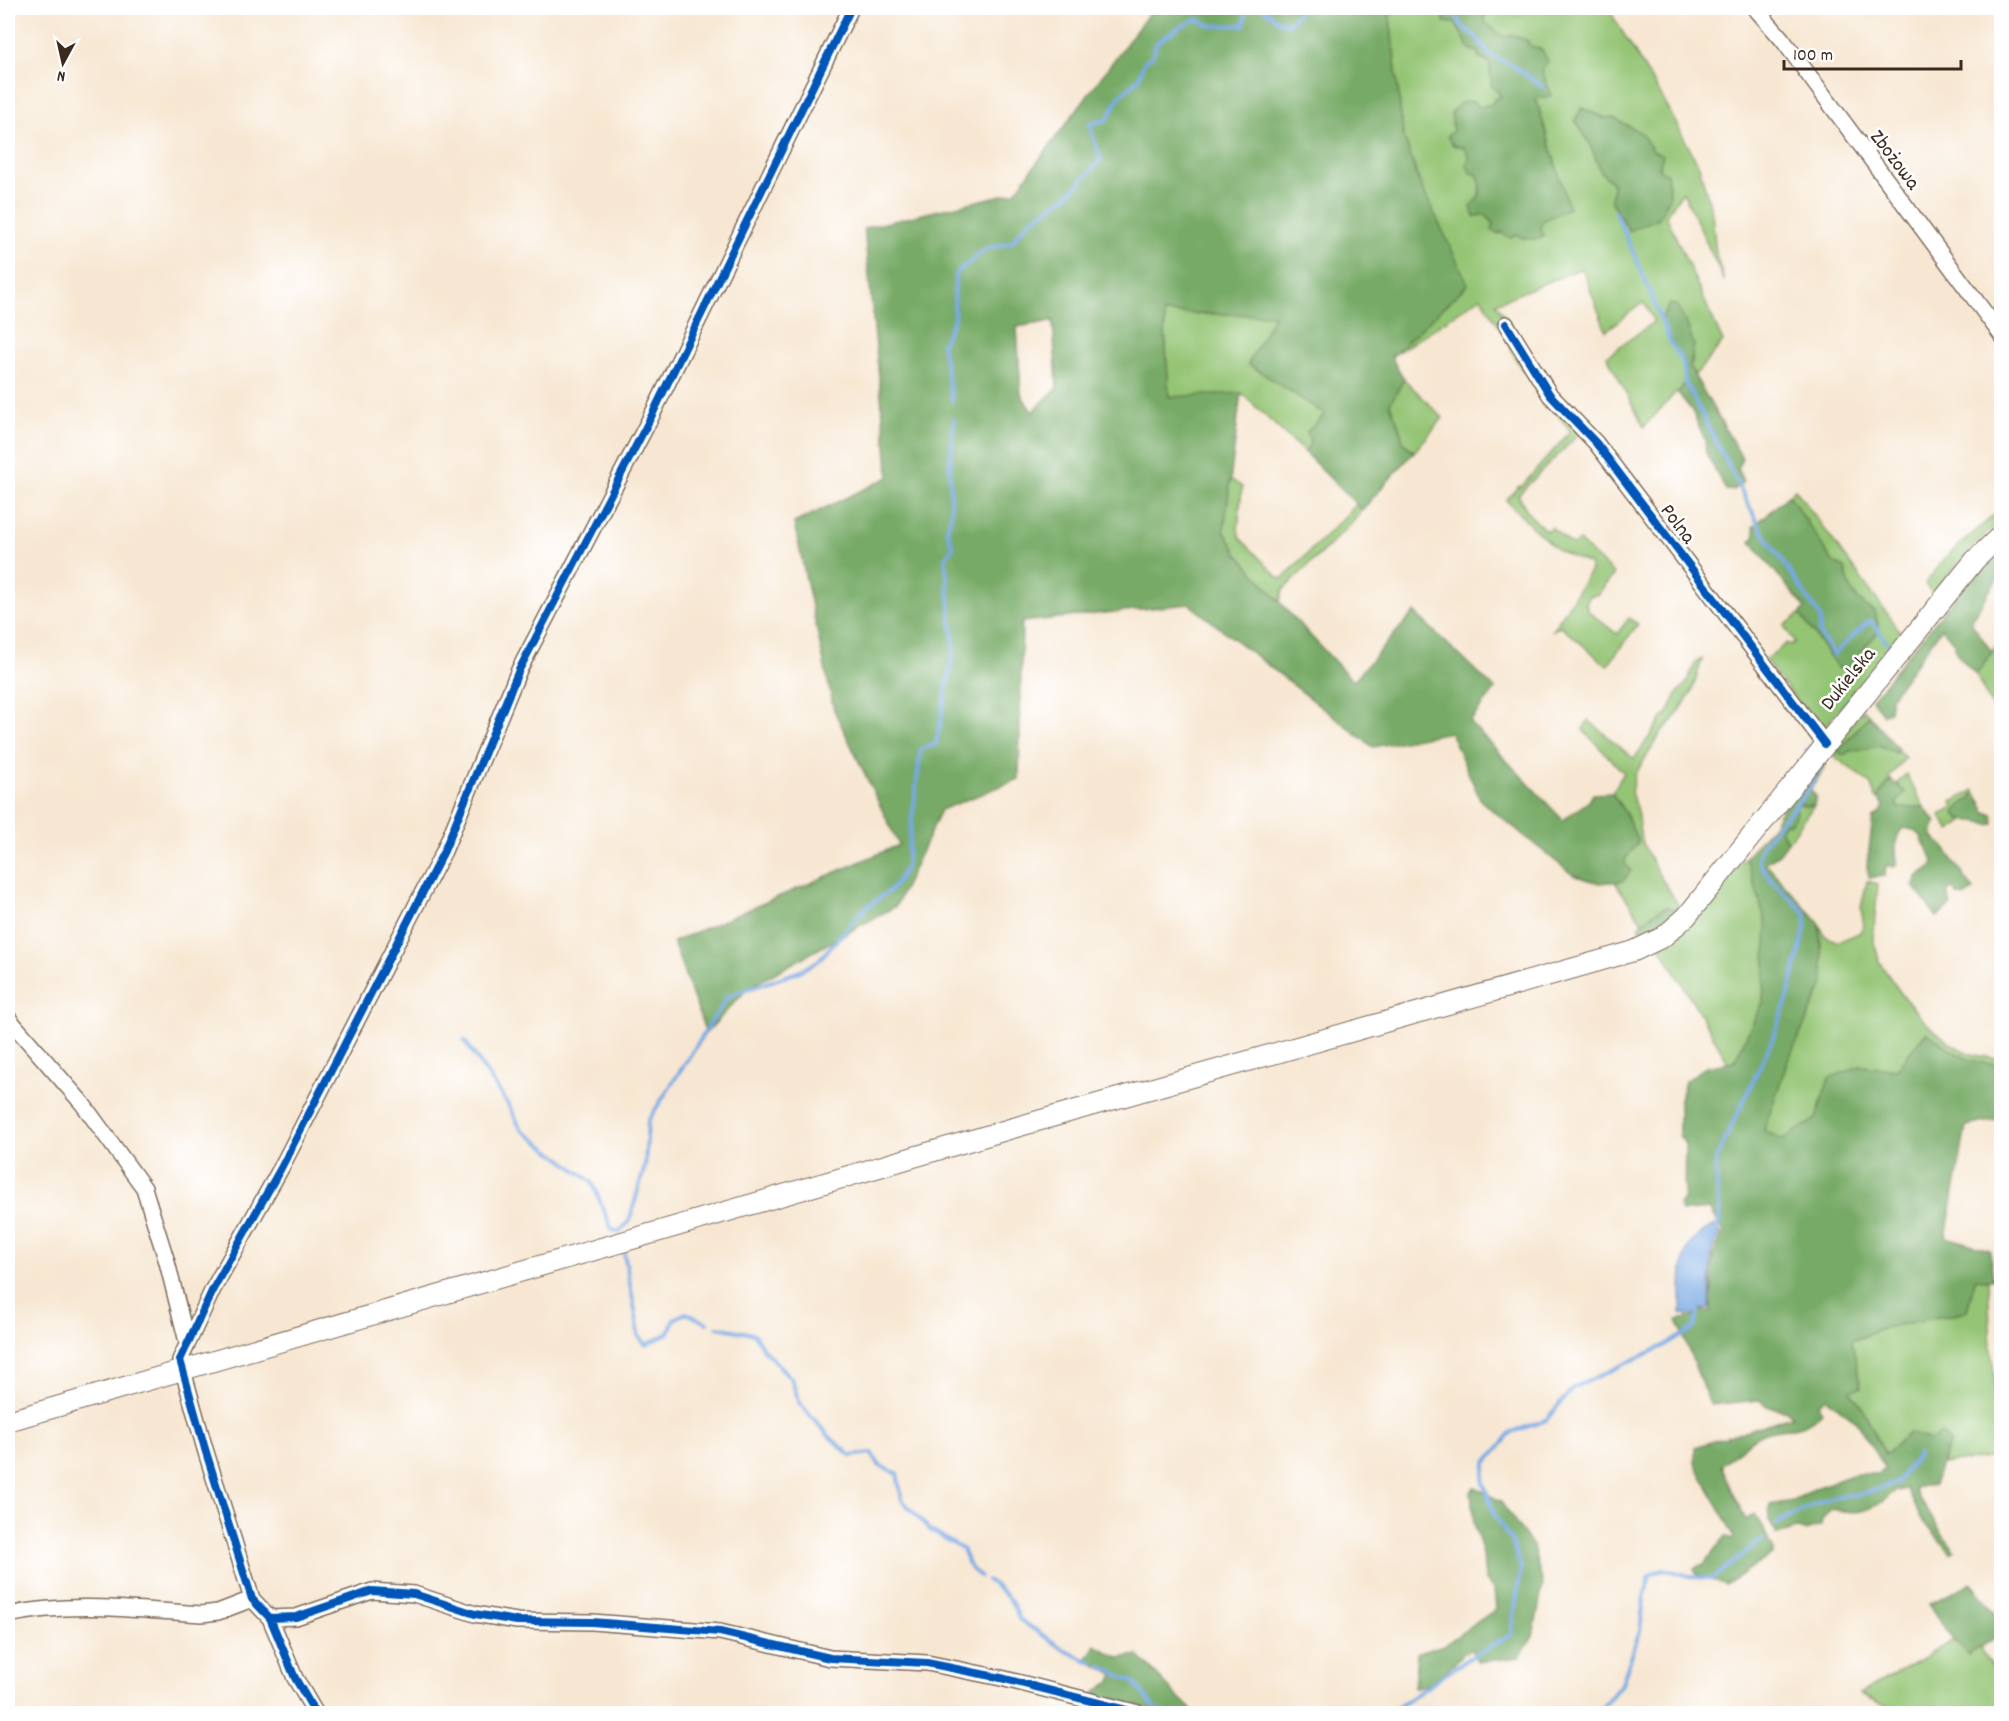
<svg xmlns="http://www.w3.org/2000/svg" width="2009" height="1721" font-family="Dekko,sans-serif">
	<rect width="100%" height="100%" fill="#fff"/>
	<filter id="ink" filterUnits="userSpaceOnUse"><feTurbulence type="fractalNoise" baseFrequency=".0167" numOctaves="2"/><feDisplacementMap in="SourceGraphic" scale="12" xChannelSelector="R" yChannelSelector="G"/><feConvolveMatrix kernelMatrix="1 2 1 2 8 2 1 2 1" color-interpolation-filters="sRGB"/></filter>
	<filter id="wash" filterUnits="userSpaceOnUse"><feTurbulence type="fractalNoise" baseFrequency=".008" numOctaves="4" result="noise"/><feDisplacementMap in="SourceGraphic" scale="24" xChannelSelector="R" yChannelSelector="G"/><feGaussianBlur stdDeviation="1.35" result="paint"/><feColorMatrix in="noise" values="0 0 0 0 0 0 0 0 0 0 0 0 0 0 0 0 0 1.4 0 .05"/><feComposite in="paint" operator="in"/></filter>
	<g filter="url(#wash)">
		<rect width="100%" height="100%" fill="#f7e7d2"/>
		<path fill="#94c574" stroke="#687849" stroke-width="1.5" fill-rule="evenodd" d="M 1389,8 L 1445,8 L 1444,22 L 1455,23 L 1465,40 L 1468,48 L 1479,53 L 1478,58 L 1490,63 L 1491,85 L 1499,93 L 1500,98 L 1493,104 L 1479,107 L 1473,101 L 1461,103 L 1451,112 L 1481,184 L 1474,216 L 1485,214 L 1494,225 L 1492,230 C 1507,239 1525,232 1540,226 L 1544,220 L 1569,208 L 1536,99 L 1542,69 L 1542,50 L 1503,37 L 1484,21 L 1486,8 L 1608,8 L 1662,97 L 1699,166 L 1712,213 L 1716,254 L 1724,281 L 1683,191 L 1666,215 L 1723,342 L 1695,375 L 1690,368 L 1693,359 L 1677,352 L 1685,362 L 1686,382 L 1678,393 L 1676,392 L 1644,427 L 1607,356 L 1652,323 L 1653,320 L 1645,304 L 1642,303 L 1606,331 L 1582,268 L 1496,303 L 1580,433 L 1518,495 L 1529,514 L 1546,531 L 1551,527 L 1573,546 L 1579,541 L 1614,574 L 1598,594 L 1590,596 L 1586,603 L 1588,611 L 1617,634 L 1629,618 L 1638,624 L 1607,666 L 1561,626 L 1553,630 L 1591,570 L 1589,564 L 1558,550 L 1531,526 L 1506,500 L 1519,486 L 1521,487 L 1569,433 L 1569,429 L 1519,365 L 1505,336 L 1481,297 L 1391,357 L 1419,180 L 1403,134 ZM 1583,108 L 1641,133 L 1653,151 L 1659,169 L 1668,180 L 1670,195 L 1659,218 L 1613,184 L 1601,172 L 1589,142 L 1575,120 Z
			M 1164,313 L 1275,315 L 1326,414 L 1307,432 L 1310,443 L 1305,453 L 1241,393 L 1169,398 Z
			M 1404,379 L 1443,418 L 1414,452 L 1403,442 L 1399,426 L 1389,404 Z
			M 1230,479 L 1242,487 L 1238,529 L 1240,538 L 1278,577 L 1282,579 L 1357,504 L 1362,510 L 1352,523 L 1283,590 L 1280,602 L 1237,553 L 1224,531 Z
			M 1795,489 L 1902,634 L 1821,731 L 1765,660 L 1787,643 L 1790,645 L 1795,642 L 1784,626 L 1800,614 L 1838,668 L 1860,651 L 1879,631 L 1875,612 C 1854,599 1850,592 1845,568 L 1833,563 L 1789,495 Z
			M 2001,509 L 2001,523 C 1974,541 1953,569 1933,594 L 1925,584 L 1948,555 Z
			M 2001,639 L 2001,688 L 1996,702 L 2001,714 L 2001,725 L 1976,675 Z
			M 1702,659 L 1692,692 L 1673,721 L 1662,731 L 1635,775 L 1631,792 L 1637,811 L 1641,840 L 1658,873 L 1681,909 L 1677,912 L 1654,914 L 1643,923 L 1615,882 L 1623,881 L 1625,859 L 1638,842 L 1627,816 L 1612,793 L 1624,773 L 1583,730 L 1588,720 L 1634,759 L 1663,717 L 1667,715 L 1677,694 L 1687,682 L 1696,661 Z
			M 1863,709 L 1869,715 L 1838,752 L 1844,755 L 1850,751 L 1881,746 L 1896,753 L 1898,750 L 1905,758 L 1889,778 L 1891,780 L 1880,793 L 1879,799 L 1876,798 L 1870,783 L 1834,756 L 1833,748 Z
			M 1906,774 L 1924,807 L 1899,809 L 1896,804 L 1905,792 L 1897,784 Z
			M 1974,790 L 1976,794 L 1972,795 L 1972,798 L 1965,802 L 1955,813 L 1960,820 L 1964,821 L 1950,831 L 1940,815 L 1954,807 L 1952,802 Z
			M 1802,803 L 1814,805 L 1788,842 L 1780,830 L 1795,807 Z
			M 1745,858 L 1750,868 L 1767,927 L 1763,1002 L 1734,1062 L 1728,1063 L 1707,1025 L 1660,947 Z
			M 1867,881 L 1878,884 L 1873,939 L 1879,959 L 1878,960 C 1901,995 1929,1036 1969,1053 C 1979,1057 1991,1057 2001,1059 L 2001,1066 L 1970,1060 L 1956,1053 L 1926,1033 L 1897,1069 L 1860,1066 L 1829,1078 L 1816,1119 L 1782,1141 L 1763,1130 L 1788,1060 L 1824,983 L 1819,923 L 1825,936 L 1838,942 L 1859,933 L 1864,926 L 1861,908 Z
			M 1975,1279 L 1988,1280 L 1991,1350 L 2001,1429 L 2001,1456 L 1942,1464 L 1947,1447 L 1909,1433 L 1886,1455 L 1863,1409 L 1849,1389 L 1861,1388 L 1851,1341 L 1884,1328 L 1967,1311 Z
			M 1954,1640 L 1968,1654 L 1979,1647 L 2001,1681 L 2001,1710 L 1994,1714 L 1904,1713 L 1859,1694 Z"/>
		<path fill="#7a6" stroke="#596a42" stroke-width="1.5" fill-rule="evenodd" d="M 1153,8 L 1389,8 L 1403,134 L 1418,179 L 1468,284 L 1391,357 L 1404,379 L 1390,404 L 1399,426 L 1403,442 L 1414,452 L 1362,510 L 1305,453 L 1310,443 L 1307,432 L 1325,414 L 1248,364 L 1274,315 L 1164,313 L 1169,397 L 1241,393 L 1224,531 L 1238,554 L 1293,617 L 1353,681 L 1414,612 L 1495,689 L 1470,722 L 1563,820 L 1589,801 L 1593,794 L 1612,793 L 1627,816 L 1638,842 L 1625,859 L 1625,864 L 1631,871 L 1623,881 L 1599,883 L 1573,875 L 1481,801 L 1450,732 L 1373,747 L 1189,604 L 1022,622 L 1019,779 L 941,810 L 896,906 L 748,988 L 706,1033 L 673,942 L 899,845 L 834,710 L 794,523 L 889,477 L 864,228 L 1015,192 ZM 1053,321 L 1057,388 L 1032,412 L 1021,394 L 1017,327 Z
			M 1445,8 L 1486,8 L 1484,21 L 1503,37 L 1513,35 L 1528,41 L 1529,45 L 1542,50 L 1548,61 L 1542,70 L 1551,96 L 1536,99 L 1569,208 L 1544,220 L 1540,226 L 1544,235 C 1537,241 1525,240 1517,235 L 1510,238 L 1501,232 L 1499,234 L 1492,230 L 1494,225 L 1485,214 L 1474,217 L 1471,207 C 1482,196 1483,188 1477,174 L 1471,173 L 1466,164 L 1469,158 L 1465,148 L 1453,145 L 1447,136 L 1453,131 L 1451,112 L 1461,103 L 1473,101 L 1479,107 L 1492,104 L 1494,99 L 1500,97 L 1499,93 L 1491,85 L 1490,63 L 1478,57 L 1479,53 L 1468,48 L 1465,40 L 1455,23 L 1444,22 Z
			M 1582,108 L 1604,118 L 1614,118 L 1641,133 L 1653,151 L 1663,155 L 1659,169 L 1667,174 L 1670,195 L 1659,218 L 1629,231 L 1611,201 L 1613,184 L 1601,172 L 1589,142 L 1575,120 Z
			M 1669,304 L 1676,305 L 1687,325 L 1694,345 L 1690,368 L 1742,458 L 1738,468 L 1743,482 L 1733,490 L 1726,490 L 1706,453 L 1705,440 L 1692,411 L 1678,393 L 1686,382 L 1685,362 L 1677,352 L 1661,320 Z
			M 1789,495 L 1833,562 L 1845,568 C 1850,592 1854,599 1875,612 L 1879,631 L 1861,651 L 1861,661 L 1847,669 L 1838,668 L 1800,614 L 1805,608 L 1751,542 L 1755,535 L 1753,527 Z
			M 2001,549 L 2001,573 L 1973,617 L 1972,624 L 1992,652 L 1976,675 L 1957,654 L 1954,643 L 1942,628 L 1890,698 L 1890,710 L 1883,715 L 1872,699 L 1974,574 Z
			M 1869,715 L 1897,748 L 1898,750 L 1896,753 L 1881,746 L 1850,751 L 1844,755 L 1838,752 Z
			M 1822,763 L 1825,767 L 1810,790 L 1816,796 L 1814,805 L 1804,806 L 1802,803 L 1795,807 C 1797,814 1795,820 1788,824 L 1785,822 L 1780,830 L 1788,842 L 1779,854 L 1765,863 L 1819,923 L 1824,983 L 1788,1060 L 1764,1130 L 1782,1140 L 1816,1119 L 1829,1078 L 1860,1066 L 1897,1069 L 1926,1032 L 1956,1053 L 1970,1060 L 2001,1066 L 2001,1119 L 1966,1126 L 1946,1237 L 1990,1250 L 1993,1280 L 1975,1279 L 1967,1311 L 1884,1328 L 1852,1341 L 1861,1388 L 1850,1390 L 1863,1409 L 1885,1455 L 1909,1433 L 1931,1440 L 1942,1433 L 1950,1442 C 1941,1454 1941,1470 1934,1484 L 1914,1488 L 1916,1494 L 1954,1551 L 1950,1553 L 1921,1518 L 1907,1489 C 1889,1492 1895,1492 1882,1502 C 1866,1514 1850,1513 1831,1509 L 1822,1519 L 1821,1526 L 1805,1531 L 1797,1529 L 1777,1535 L 1769,1521 L 1770,1505 L 1793,1501 L 1813,1489 L 1855,1474 L 1877,1474 L 1885,1469 L 1856,1421 L 1826,1398 L 1818,1405 L 1822,1412 C 1800,1434 1790,1425 1765,1432 C 1756,1434 1730,1459 1721,1466 L 1746,1520 L 1755,1514 L 1773,1548 L 1773,1554 L 1726,1585 L 1696,1574 L 1694,1568 L 1704,1564 L 1726,1536 L 1732,1539 L 1734,1536 L 1695,1463 L 1695,1447 L 1792,1416 L 1788,1411 L 1767,1406 L 1759,1400 L 1710,1405 L 1677,1320 L 1694,1317 L 1700,1311 L 1711,1311 L 1713,1254 L 1724,1232 L 1709,1209 L 1681,1212 L 1679,1204 L 1684,1200 L 1685,1144 L 1679,1135 L 1679,1103 L 1685,1081 L 1706,1067 L 1734,1062 L 1763,1002 L 1767,927 L 1750,868 L 1745,858 L 1773,825 L 1781,810 Z
			M 1891,780 L 1905,792 L 1896,804 L 1899,808 L 1924,807 L 1936,822 L 1933,829 L 1933,837 L 1942,844 L 1974,890 L 1964,897 L 1957,895 L 1953,888 L 1947,893 L 1951,906 L 1937,917 L 1913,886 L 1916,883 L 1917,877 L 1933,865 L 1934,860 L 1922,840 L 1923,838 L 1914,830 L 1903,828 C 1893,839 1896,850 1897,864 L 1894,867 L 1886,865 L 1885,876 L 1869,878 L 1867,866 L 1873,818 L 1881,813 L 1884,805 L 1879,799 L 1880,793 Z
			M 1976,794 L 1984,807 L 1984,811 L 1993,815 L 1994,824 L 1988,825 C 1975,816 1965,827 1955,813 L 1963,803 L 1972,798 L 1972,795 Z
			M 1667,907 L 1674,908 L 1677,912 L 1653,933 L 1645,935 L 1639,930 L 1639,926 C 1647,919 1657,909 1667,907 Z
			M 1475,1487 L 1500,1501 L 1533,1546 L 1543,1585 L 1533,1636 L 1520,1657 L 1478,1662 L 1470,1648 C 1456,1660 1433,1688 1414,1688 L 1417,1653 L 1444,1645 L 1496,1609 L 1494,1590 L 1485,1579 L 1483,1554 L 1474,1523 L 1471,1492 Z
			M 1971,1583 L 2001,1621 L 2002,1633 L 1968,1655 L 1954,1640 L 1929,1604 Z
			M 1095,1645 L 1119,1658 L 1138,1655 L 1171,1690 L 1195,1713 L 1165,1713 L 1093,1694 L 1111,1681 L 1114,1675 L 1086,1660 Z"/>
		<path fill="#78a9e3" stroke="#5a6a80" stroke-width="1.5" d="M 1714,1225 L 1721,1233 L 1711,1252 L 1710,1308 L 1699,1310 L 1694,1315 L 1681,1314 C 1682,1294 1678,1258 1691,1243 C 1697,1235 1706,1230 1714,1225 Z"/>
		<g fill="none" stroke-linecap="round" stroke-linejoin="round">
			<path stroke="#78a9e3" stroke-width="4" d="M 1262,8 L 1279,21 L 1289,24 L 1302,8
				M 1454,8 L 1461,26 L 1474,35 L 1490,55 L 1512,65 L 1543,87
				M 1615,212 L 1641,270 L 1670,342 L 1683,363 L 1685,381 L 1762,531 L 1821,618 L 1819,633 L 1833,655 L 1870,620 L 1891,647 L 1843,708
				M 952,401 L 942,344 L 954,319 L 955,274 L 986,249 L 1012,242 L 1026,224 L 1068,195 L 1101,160 L 1089,124 L 1107,120 L 1119,97 L 1139,78 L 1144,62 L 1152,56 L 1157,42 L 1181,26 L 1197,19 L 1212,26 L 1244,25 L 1246,8
				M 1806,752 L 1814,744
				M 464,1040 L 508,1104 L 521,1129 L 592,1182 L 612,1230 L 619,1232 L 629,1222 L 645,1166 L 648,1121 L 728,996 L 798,972 L 818,961 L 864,909 L 892,889 L 906,867 L 921,749 L 936,744 L 954,650 L 945,558 L 953,548 L 947,530 L 951,515 L 950,465 L 954,419
				M 1717,1232 L 1720,1215 L 1717,1194 L 1716,1159 L 1770,1045 L 1788,998 L 1806,925 L 1805,912 C 1792,899 1765,878 1759,861 C 1754,845 1793,810 1802,798 C 1809,789 1814,779 1819,770
				M 624,1253 L 637,1321 L 638,1335 L 646,1345 L 669,1333 L 674,1319 L 686,1313 L 707,1323
				M 717,1327 L 754,1334 L 764,1350 L 791,1378 L 800,1404 L 830,1437 L 851,1456 L 871,1453 L 880,1466 L 897,1473 L 902,1500 L 930,1530 L 962,1549 L 970,1568 L 980,1576
				M 1777,1524 L 1782,1520 L 1817,1503 L 1843,1495 L 1855,1496 L 1897,1483 L 1918,1454
				M 987,1580 C 1003,1591 1014,1601 1019,1619 L 1066,1651 L 1093,1663
				M 1100,1666 L 1134,1682 L 1156,1710 L 1169,1714
				M 1374,1714 L 1395,1709 L 1466,1660 L 1511,1635 L 1521,1567 L 1512,1542 L 1495,1515 L 1483,1482 L 1486,1463 L 1512,1432 L 1546,1420 L 1573,1388 L 1670,1343 L 1694,1328 L 1699,1307
				M 1597,1714 L 1622,1683 L 1640,1631 L 1644,1598 L 1650,1575 L 1663,1569 L 1693,1577 L 1713,1578 L 1763,1539"/>
		</g>
	</g>
	<g filter="url(#ink)">
		<g fill="none" stroke-linecap="round" stroke-linejoin="round">
			<g stroke="#7d6c5d" stroke-width="18">
				<path id="minor" d="M 1755,8 L 1782,39 L 2002,336
					M 1506,324 L 1550,395 L 1596,443 L 1825,744
					M 8,1018 L 82,1103 L 144,1188 L 167,1262 L 187,1342
					M 8,1615 C 71,1601 137,1610 201,1614 L 218,1612 L 252,1599
					M 270,1618 L 296,1617 L 372,1591 L 414,1594 L 475,1614 L 517,1621 L 592,1622 L 720,1632 L 830,1658 L 927,1663 L 1001,1678 L 1142,1714
					M 316,1714 L 295,1678 L 270,1618 L 252,1599 L 205,1449 L 180,1360 L 213,1289 L 281,1168 L 444,851 L 519,670 L 652,415 L 851,8"/>
			</g>
			<g stroke="#7d6c5d" stroke-width="22">
				<path id="major" d="M 8,1421 L 1020,1126 L 1634,951 L 1663,937 L 1686,917 L 1975,560 L 2002,534"/>
			</g>
			<use href="#minor" stroke="#fff" stroke-width="15"/>
			<use href="#major" stroke="#fff" stroke-width="20"/>
			<g stroke="#fff" stroke-width="11">
				<path id="cycleway" d="M 1506,324 L 1550,395 L 1596,443 L 1825,744
					M 270,1618 L 296,1617 L 372,1591 L 414,1594 L 475,1614 L 517,1621 L 592,1622 L 720,1632 L 830,1658 L 927,1663 L 1001,1678 L 1142,1714
					M 316,1714 L 295,1678 L 270,1618 L 252,1599 L 205,1449 L 180,1360 L 213,1289 L 281,1168 L 444,851 L 519,670 L 652,415 L 851,8"/>
			</g>
			<use href="#cycleway" stroke="#0057b8" stroke-width="8"/>
		</g>
	</g>
	<g text-anchor="middle" stroke-width="5" stroke-linejoin="round" paint-order="stroke">
		<g font-size="21" fill="#3b2a1e" stroke="#fff">
			<text transform="translate(1896 159) rotate(53)" y="7">Zbożowa</text>
			<text transform="translate(1679 523) rotate(53)" y="7">Polna</text>
			<text transform="translate(1847 678) rotate(-51)" y="7">Dukielska</text>
		</g>
	</g>
	<rect width="2009" height="1721" fill="none" stroke="#fff" stroke-width="30"/>
	<g transform="translate(63 63) rotate(188)" stroke="#ffffff" stroke-width="4.5" paint-order="stroke">
	<path d="M0-4.5L10 22L0 15L-10 22Z" fill="#3b2a1e"/>
	<text y="-9" font-size="16" font-weight="bold" text-anchor="middle" fill="#3b2a1e">N</text>
	</g>
	<path d="M1784 60v9h177v-9" fill="none" stroke="#3b2a1e" stroke-width="3"/>
	<text x="1793" y="60" font-size="18" fill="#3b2a1e" stroke="#ffffff" stroke-width="4.5" paint-order="stroke">100 m</text>
</svg>
